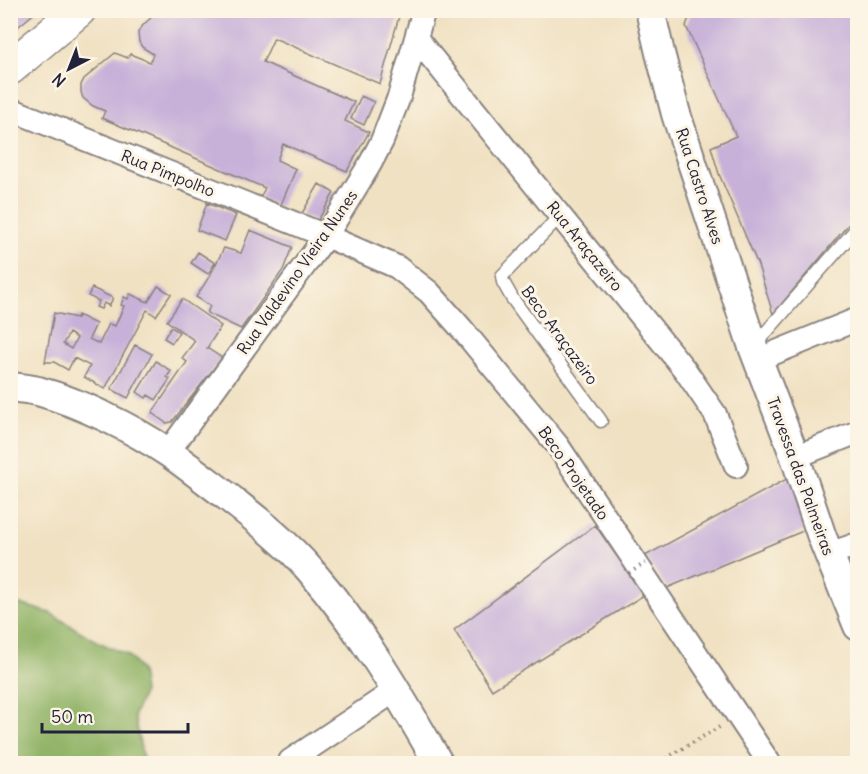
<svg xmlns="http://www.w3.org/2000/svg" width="868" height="774" font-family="Delius,sans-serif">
	<rect width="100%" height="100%" fill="#fcf5e5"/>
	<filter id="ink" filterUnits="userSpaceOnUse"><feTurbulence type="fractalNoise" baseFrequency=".0167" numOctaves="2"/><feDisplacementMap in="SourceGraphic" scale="12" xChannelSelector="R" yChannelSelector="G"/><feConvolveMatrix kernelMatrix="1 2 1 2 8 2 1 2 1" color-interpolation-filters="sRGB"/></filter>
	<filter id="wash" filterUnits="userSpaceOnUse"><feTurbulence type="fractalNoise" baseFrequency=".008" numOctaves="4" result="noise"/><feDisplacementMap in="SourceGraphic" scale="24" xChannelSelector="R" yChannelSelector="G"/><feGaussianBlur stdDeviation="1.35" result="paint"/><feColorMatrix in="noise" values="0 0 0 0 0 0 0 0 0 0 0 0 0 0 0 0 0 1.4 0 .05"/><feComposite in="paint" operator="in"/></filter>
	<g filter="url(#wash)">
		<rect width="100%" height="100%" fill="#f0e1c2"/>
		<path fill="#92b468" stroke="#5a6b52" stroke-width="1.5" d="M 20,604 L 50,613 L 96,641 L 128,655 L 141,671 L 144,692 L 134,715 L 144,763 L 11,763 L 11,608 Z"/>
		<g id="blocks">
			<path fill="#c7b1d9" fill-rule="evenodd" d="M 10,10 L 38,10 L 13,31 L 10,24 Z
				M 160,10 L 393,10 L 400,13 L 380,84 L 274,38 L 263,62 L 354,102 L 345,121 L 369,132 L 347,171 L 283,144 L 277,160 L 296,169 L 280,207 L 260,198 L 265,188 L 102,118 L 105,111 L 93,106 L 83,98 L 81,92 L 81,85 L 84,79 L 115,53 L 128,58 L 130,54 L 150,62 L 153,54 L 142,47 L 139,42 L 138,32 L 144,24 Z
				M 692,10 L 858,10 L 858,213 L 773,314 L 758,265 L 719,174 L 711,147 L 736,136 L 686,26 Z
				M 361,96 L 374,102 L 364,125 L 351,119 Z
				M 319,184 L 334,193 L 317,222 L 301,215 Z
				M 207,203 L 236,215 L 225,241 L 197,230 Z
				M 250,230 L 292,247 L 283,270 L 241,329 L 207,313 L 210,306 L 196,297 L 211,274 L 224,248 L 241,253 Z
				M 198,252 L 215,263 L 208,274 L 191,263 Z
				M 158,286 L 171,294 L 156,316 L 147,310 L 105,389 L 84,377 L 90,366 L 74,358 L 68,370 L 54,362 L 45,362 L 54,313 L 77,318 L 78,315 L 96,324 L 89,339 L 99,344 L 109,324 L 115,326 L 124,306 L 121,305 L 124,297 L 128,299 L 130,294 L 148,302 ZM 69,333 L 77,338 L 71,349 L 63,344 Z
				M 92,288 L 113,298 L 109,306 L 104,303 L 101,309 L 96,307 L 99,301 L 88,296 Z
				M 182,299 L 221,326 L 207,348 L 222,358 L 172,422 L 166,423 L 152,413 L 187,362 L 182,358 L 195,341 L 167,321 Z
				M 171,327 L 179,332 L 172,343 L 164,338 Z
				M 135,345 L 152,354 L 128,398 L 111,389 Z
				M 156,361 L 171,371 L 167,377 L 170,379 L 156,400 L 148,395 L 146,398 L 137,392 Z
				M 792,476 L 810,528 L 667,588 L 645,556 Z
				M 595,525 L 644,595 L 492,690 L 454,630 Z"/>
		</g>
	</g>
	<g filter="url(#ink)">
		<use href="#blocks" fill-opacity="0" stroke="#89827e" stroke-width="1.5"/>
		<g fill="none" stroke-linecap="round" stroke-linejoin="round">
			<g stroke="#89827e" stroke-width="15">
				<path id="service" d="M 560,216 L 502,276 L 503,282 L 512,298 L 601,421
					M 754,346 L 858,227"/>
			</g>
			<g stroke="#89827e" stroke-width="26">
				<path id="minor" d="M 416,38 L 685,370 L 715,414 L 736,466
					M 10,109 L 326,236 L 397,267 L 429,292 L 461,328 L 558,446 L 770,764
					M 774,353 L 858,319
					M 168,452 L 326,236 L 370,164 L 382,141 L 399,97 L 424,10
					M 795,457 L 858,432
					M 829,554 L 858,544
					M 291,764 L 290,761 L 396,690"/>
			</g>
			<g stroke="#89827e" stroke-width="32">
				<path id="tertiary" d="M 650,10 L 660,53 L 676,114 L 753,347 L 795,457 L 822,537 L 858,626
					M 10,387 C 19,388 29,389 38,391 C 81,403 132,428 169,453 C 189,467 208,482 228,497 C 256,519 286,542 310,570 C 361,629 400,696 439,764"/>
			</g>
			<g stroke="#89827e" stroke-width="36">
				<path id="primary" d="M 10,68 L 79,10"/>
			</g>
			<path stroke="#89827e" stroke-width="4" stroke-dasharray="1.5 4.5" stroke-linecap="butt" d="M 656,764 L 721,726"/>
			<use href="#service" stroke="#fff" stroke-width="12"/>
			<use href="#minor" stroke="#fff" stroke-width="22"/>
			<use href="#tertiary" stroke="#fff" stroke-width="28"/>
			<use href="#primary" stroke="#fff" stroke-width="33"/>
			<path stroke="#89827e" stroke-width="4" stroke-dasharray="1.5 4.5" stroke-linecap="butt" d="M 629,573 L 649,561"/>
		</g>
	</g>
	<g text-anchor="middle" stroke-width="6" stroke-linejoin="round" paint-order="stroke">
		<g font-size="16" fill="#22223b" stroke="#fcf5e5">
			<text transform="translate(168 173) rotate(22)" y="6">Rua Pimpolho</text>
			<text transform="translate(700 186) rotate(72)" y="6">Rua Castro Alves</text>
			<text transform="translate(585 246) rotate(51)" y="6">Rua Araçazeiro</text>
			<text transform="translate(297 272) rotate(-55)" y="6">Rua Valdevino Vieira Nunes</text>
			<text transform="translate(560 335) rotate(54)" y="6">Beco Araçazeiro</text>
			<text transform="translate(574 473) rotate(55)" y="6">Beco Projetado</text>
			<text transform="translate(801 476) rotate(70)" y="6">Travessa das Palmeiras</text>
		</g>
	</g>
	<rect width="868" height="774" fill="none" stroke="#fcf5e5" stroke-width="36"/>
	<g transform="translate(69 69) rotate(222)" stroke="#fcf5e5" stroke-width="4.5" paint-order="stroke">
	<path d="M0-4.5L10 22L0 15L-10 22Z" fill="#22223b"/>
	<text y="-9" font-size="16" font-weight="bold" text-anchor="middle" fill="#22223b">N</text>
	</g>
	<path d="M42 723v9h146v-9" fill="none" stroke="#22223b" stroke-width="3"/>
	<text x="51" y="723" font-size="18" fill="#22223b" stroke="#fcf5e5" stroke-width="4.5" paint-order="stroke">50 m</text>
</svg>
